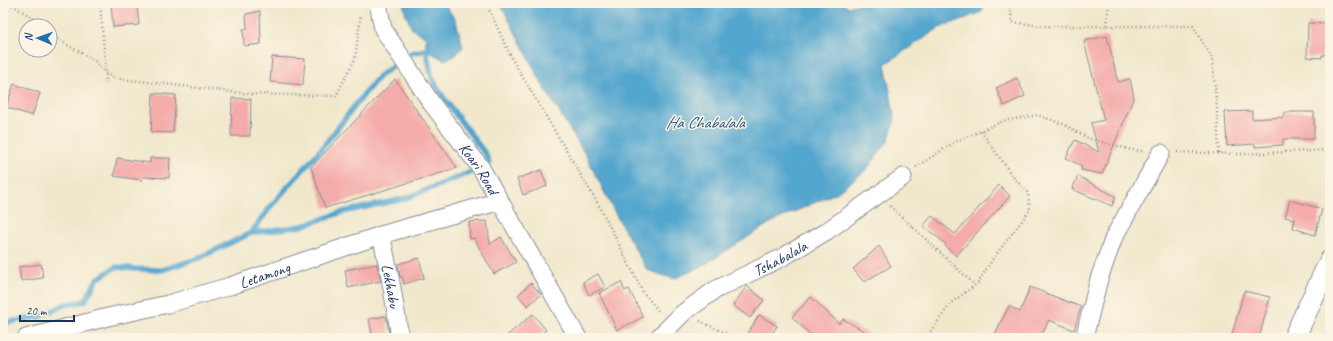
<svg xmlns="http://www.w3.org/2000/svg" width="1333" height="341" font-family="Caveat,sans-serif">
	<rect width="100%" height="100%" fill="#fcf5e5"/>
	<filter id="ink" filterUnits="userSpaceOnUse"><feTurbulence type="fractalNoise" baseFrequency=".025" numOctaves="2"/><feDisplacementMap in="SourceGraphic" scale="8" xChannelSelector="R" yChannelSelector="G"/><feConvolveMatrix kernelMatrix="1 2 1 2 8 2 1 2 1" color-interpolation-filters="sRGB"/></filter>
	<filter id="wash" filterUnits="userSpaceOnUse"><feTurbulence type="fractalNoise" baseFrequency=".012" numOctaves="4" result="noise"/><feDisplacementMap in="SourceGraphic" scale="16" xChannelSelector="R" yChannelSelector="G"/><feGaussianBlur stdDeviation="0.9" result="paint"/><feColorMatrix in="noise" values="0 0 0 0 0 0 0 0 0 0 0 0 0 0 0 0 0 1.4 0 .05"/><feComposite in="paint" operator="in"/></filter>
	<g filter="url(#wash)">
		<rect width="100%" height="100%" fill="#f1e8cc"/>
		<path fill="#52a6ce" stroke="#366a96" d="M 403,3 L 444,3 L 456,21 L 463,47 L 455,56 L 444,60 L 426,50 L 426,37 L 412,29 L 406,15 Z
			M 500,3 L 842,3 L 847,7 L 862,3 L 984,3 L 982,12 L 939,28 L 885,64 L 895,120 L 888,141 L 867,169 L 838,192 L 770,223 L 702,266 L 674,279 L 647,270 L 616,215 L 586,156 L 542,84 Z"/>
		<g fill="none" stroke-linecap="round" stroke-linejoin="round">
			<path stroke="#52a6ce" stroke-width="5.5" d="M 411,53 L 426,50 L 428,49
				M 251,233 L 271,206 L 322,148 L 365,93 L 379,76 L 395,65
				M 3,323 L 39,317 L 64,305 L 85,301 L 97,279 L 116,267 L 136,269 L 162,270 L 199,258 L 251,233 L 302,226 L 343,212 L 404,199 L 481,168 L 489,163 L 486,155 L 443,97 L 432,78 L 426,50"/>
		</g>
		<g id="blocks">
			<path fill="#f4aba9" d="M 111,3 L 137,3 L 139,25 L 113,27 Z
				M 260,11 L 261,44 L 244,46 L 243,29 L 247,29 L 246,14 Z
				M 1308,23 L 1330,24 L 1330,55 L 1322,55 L 1322,58 L 1307,57 Z
				M 1107,36 L 1118,82 L 1130,79 L 1134,97 L 1102,174 L 1081,170 L 1082,166 L 1066,158 L 1075,140 L 1099,152 L 1091,123 L 1104,120 L 1084,41 Z
				M 272,57 L 305,59 L 303,85 L 270,82 Z
				M 1017,78 L 1025,96 L 1004,106 L 996,88 Z
				M 395,79 L 457,168 L 325,208 L 311,167 Z
				M 14,84 L 40,93 L 32,116 L 6,107 Z
				M 153,93 L 176,95 L 173,133 L 151,132 Z
				M 232,98 L 251,99 L 250,136 L 231,136 Z
				M 1252,111 L 1252,119 L 1284,117 L 1284,112 L 1314,112 L 1314,139 L 1283,139 L 1283,145 L 1255,147 L 1255,144 L 1227,146 L 1225,112 Z
				M 117,158 L 150,163 L 150,158 L 170,158 L 169,178 L 143,177 L 142,180 L 114,176 Z
				M 541,170 L 547,186 L 523,195 L 517,179 Z
				M 1078,176 L 1116,197 L 1112,206 L 1072,189 Z
				M 999,185 L 1010,196 L 956,256 L 945,246 L 946,244 L 923,226 L 932,216 L 955,234 Z
				M 1290,200 L 1322,209 L 1315,235 L 1293,228 L 1295,219 L 1285,217 Z
				M 487,221 L 490,244 L 501,237 L 516,262 L 494,274 L 474,238 L 470,239 L 469,222 Z
				M 879,246 L 891,266 L 864,282 L 853,269 Z
				M 419,258 L 424,278 L 404,284 L 402,277 L 400,277 L 398,264 Z
				M 41,264 L 43,278 L 21,281 L 19,267 Z
				M 377,264 L 381,281 L 348,288 L 345,270 Z
				M 598,274 L 605,287 L 589,295 L 583,282 Z
				M 621,282 L 625,291 L 629,289 L 643,317 L 617,330 L 599,293 Z
				M 531,283 L 541,294 L 528,306 L 518,295 Z
				M 747,286 L 764,300 L 750,318 L 733,305 Z
				M 1030,287 L 1081,307 L 1074,330 L 1049,320 L 1040,338 L 993,338 L 1009,306 L 1020,312 Z
				M 1244,291 L 1270,297 L 1259,338 L 1231,338 Z
				M 811,297 L 839,324 L 843,319 L 876,338 L 814,338 L 792,317 Z
				M 533,314 L 546,330 L 536,338 L 504,338 Z
				M 759,315 L 777,326 L 769,338 L 755,338 L 748,333 Z
				M 386,316 L 390,338 L 373,338 L 369,319 Z"/>
		</g>
	</g>
	<g filter="url(#ink)">
		<use href="#blocks" fill-opacity="0" stroke="#868c95" stroke-width="1"/>
		<g fill="none" stroke-linecap="round" stroke-linejoin="round">
			<g stroke="#868c95" stroke-width="19">
				<g id="minor">
					<path id="s1" d="M 378,3 L 383,29 L 432,104 L 481,168 L 578,338"/>
					<path id="s2" d="M 381,235 C 389,269 395,303 400,338"/>
					<path id="s3" d="M 26,338 L 108,317 L 168,304 L 230,286 L 381,235 L 500,201"/>
					<path id="s4" d="M 658,338 L 683,313 L 715,290 L 783,257 L 827,231 L 903,177"/>
					<path d="M 1084,338 L 1099,279 L 1114,237 L 1161,153"/>
				</g>
			</g>
			<g stroke="#868c95" stroke-width="23">
				<path id="tertiary" d="M 1294,338 L 1330,261"/>
			</g>
			<path stroke="#868c95" stroke-width="2.5" stroke-dasharray="1 3" stroke-linecap="butt" d="M 9,3 L 33,18 L 40,26
				M 100,3 L 106,73 L 106,85
				M 486,3 L 512,59 L 601,209 L 643,292 L 660,313
				M 1010,3 L 1012,22 L 1041,26 L 1193,26 L 1212,58 L 1217,109 L 1219,154
				M 1107,25 L 1109,3
				M 50,35 L 94,60 L 106,73 L 114,78 L 249,94 L 336,96 L 355,59 L 361,14
				M 1177,152 L 1240,154 L 1330,150
				M 916,167 L 953,143 L 1003,121 L 1037,115 L 1063,124 L 1090,139 L 1132,150 L 1142,151
				M 890,206 L 975,285
				M 700,321 L 736,338
				M 926,338 L 951,303 L 978,283 L 992,260 L 1030,210 L 1028,193 L 1014,178 L 981,131"/>
			<use href="#minor" stroke="#fff" stroke-width="17"/>
			<use href="#tertiary" stroke="#fff" stroke-width="21"/>
		</g>
	</g>
	<g text-anchor="middle" stroke-width="3" stroke-linejoin="round" paint-order="stroke">
		<g font-size="16" fill="#1b2f5e" stroke="#fcf5e5">
			<text dy="6" stroke="none"><textPath href="#s1" startOffset="196">Koari Road</textPath></text>
			<text dy="6" stroke="none"><textPath href="#s4" startOffset="147">Tshabalala</textPath></text>
			<text dy="6" stroke="none"><textPath href="#s3" startOffset="247">Letamong</textPath></text>
			<text dy="6" stroke="none"><textPath href="#s2" startOffset="52">Lekhabu</textPath></text>
		</g>
		<g font-size="17" font-style="italic" fill="#2e5985" stroke="#fcf5e5">
			<text x="705" y="128">Ha Chabalala</text>
		</g>
	</g>
	<rect width="1333" height="341" fill="none" stroke="#fcf5e5" stroke-width="16"/>
	<g transform="translate(38 38) rotate(272)"><circle r="19" fill="#fcf5e5" stroke="#a2a6af"/>
	<path d="M0-3L7 15L0 10L-7 15Z" fill="#1f6fb2"/>
	<text y="-6" font-size="11" font-weight="bold" text-anchor="middle" fill="#1b2f5e">N</text>
	</g>
	<path d="M20 315v6h54v-6" fill="none" stroke="#1b2f5e" stroke-width="2"/>
	<text x="26" y="315" font-size="12" fill="#1b2f5e" stroke="#fcf5e5" stroke-width="3" paint-order="stroke">20 m</text>
</svg>
